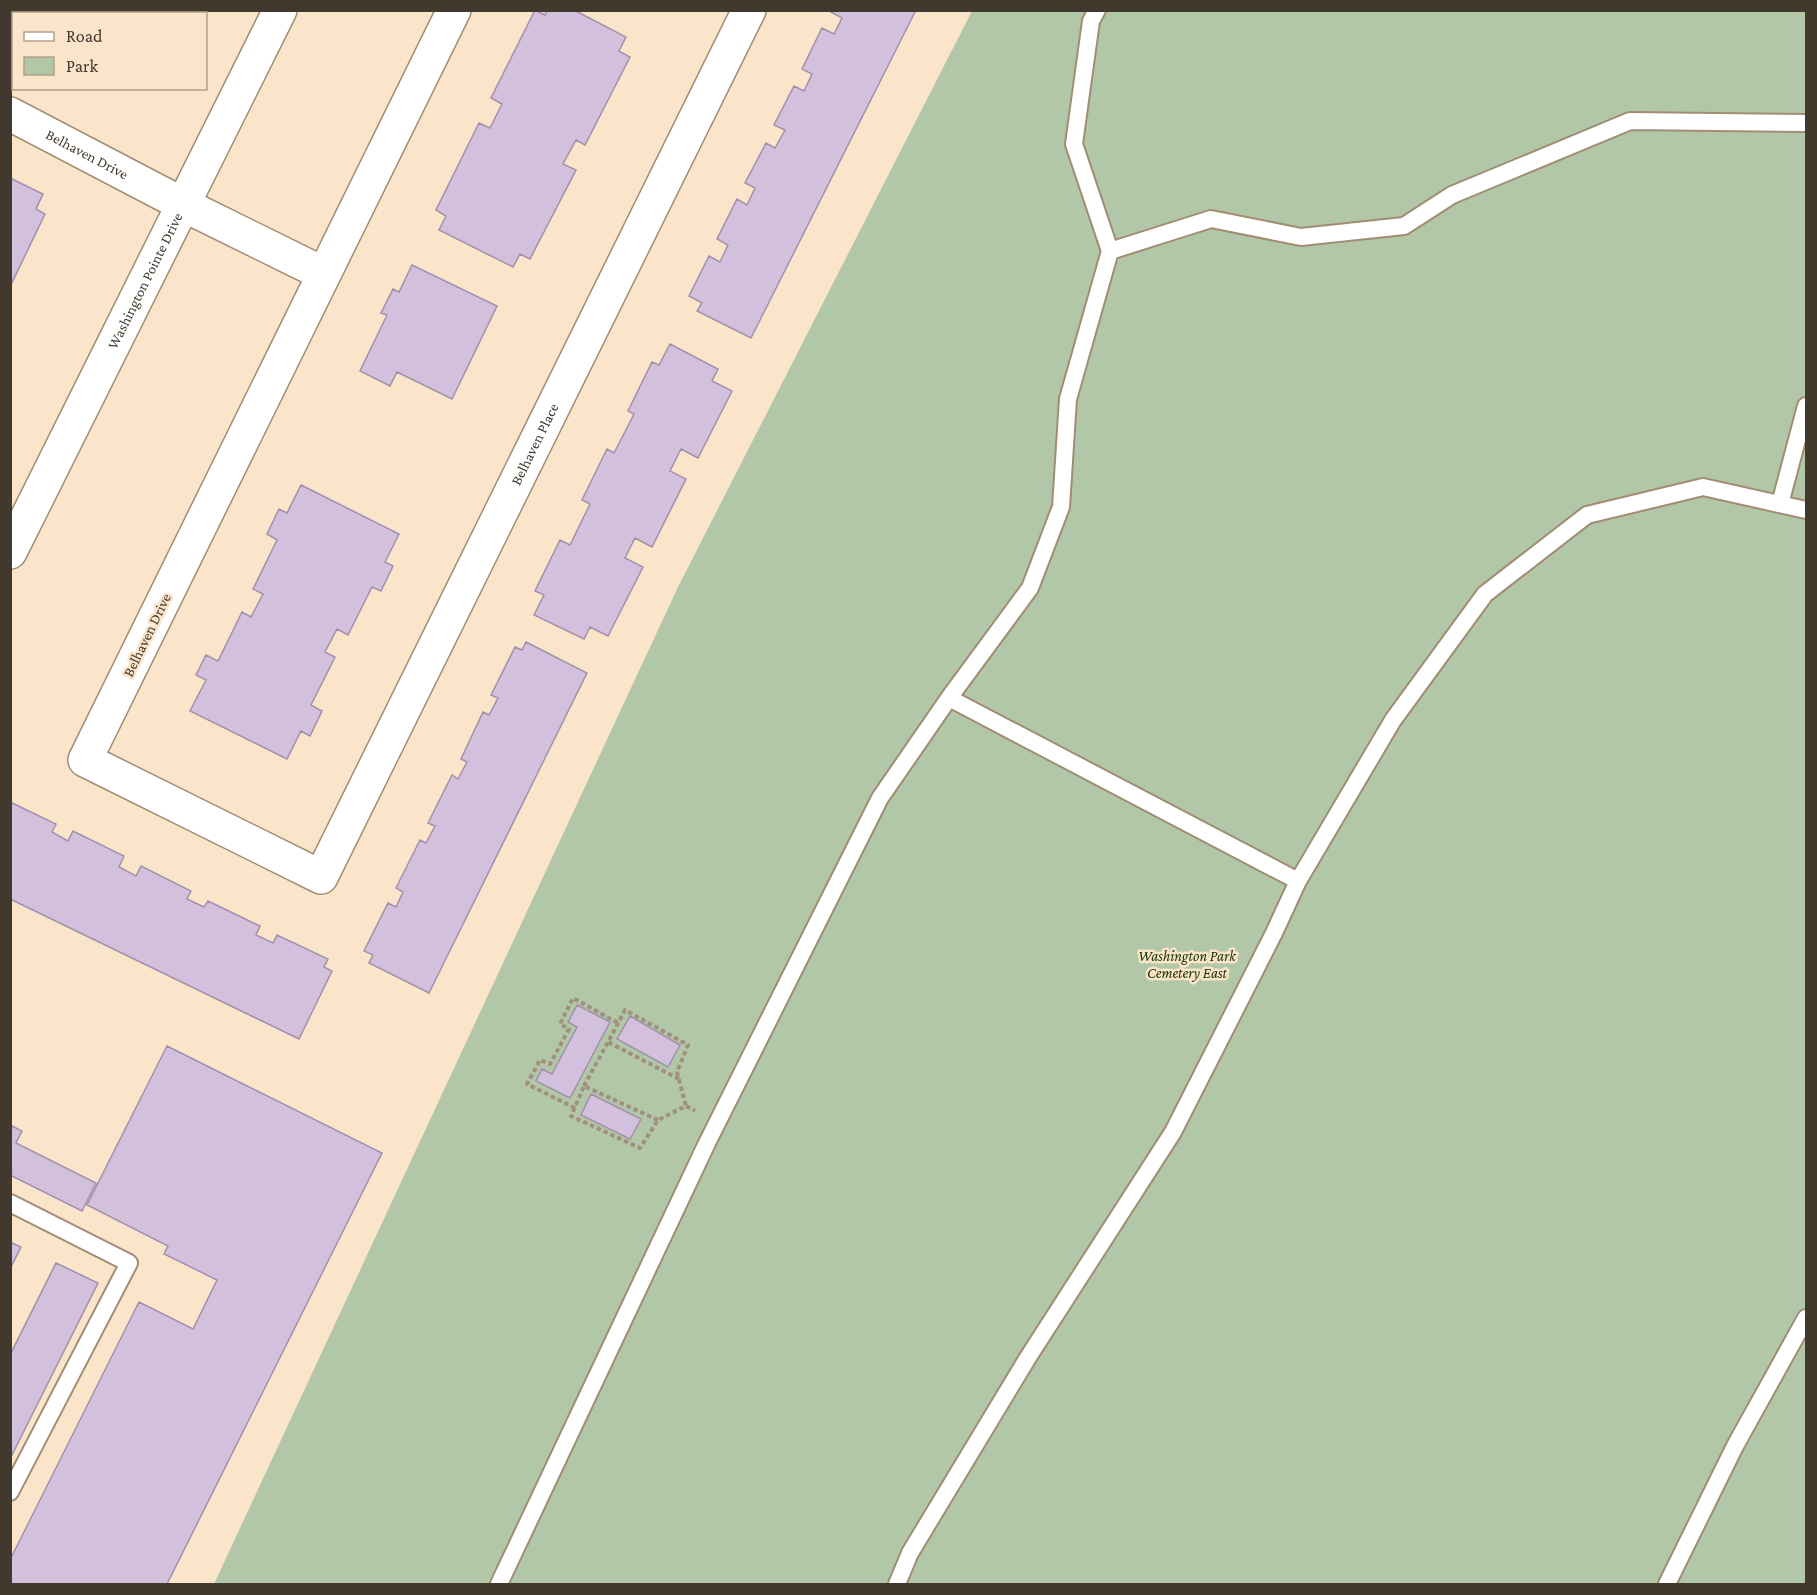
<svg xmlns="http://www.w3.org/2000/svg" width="1817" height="1595" font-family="'Crimson Pro',serif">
	<rect width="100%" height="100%" fill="#fbe5ca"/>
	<path fill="#b2c7a7" d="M 972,11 L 1806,11 L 1806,1584 L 214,1584 L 678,587 Z"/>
	<path fill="#d3c0dc" stroke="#a190aa" stroke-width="1.5" d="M 535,10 L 545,15 L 547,10 L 574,10 L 626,37 L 619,51 L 630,57 L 585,145 L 576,140 L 563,164 L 576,170 L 530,259 L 520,254 L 513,267 L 439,230 L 446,216 L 436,210 L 479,123 L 490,128 L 502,104 L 491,98 Z
		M 831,10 L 916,10 L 751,338 L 697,311 L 702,303 L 689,296 L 709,256 L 720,262 L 728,245 L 717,239 L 737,199 L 747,205 L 755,188 L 745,183 L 766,143 L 775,148 L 785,130 L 774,125 L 794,86 L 804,91 L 812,74 L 802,69 L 822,28 L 834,34 L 842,18 L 831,12 Z
		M 10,178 L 43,194 L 36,209 L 45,214 L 10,287 Z
		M 412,265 L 497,306 L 452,399 L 397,372 L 390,386 L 360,371 L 387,315 L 381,313 L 393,289 L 399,292 Z
		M 670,344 L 718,369 L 712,381 L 732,391 L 698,458 L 681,449 L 670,471 L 686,479 L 652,547 L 635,538 L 625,558 L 643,567 L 608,636 L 590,627 L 584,639 L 534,615 L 544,595 L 535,591 L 560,540 L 570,545 L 590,504 L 582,500 L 607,449 L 614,453 L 634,414 L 628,411 L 652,362 L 659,365 Z
		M 301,485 L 399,534 L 385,562 L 393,566 L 381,591 L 372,587 L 348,635 L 337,629 L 325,652 L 335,657 L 311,705 L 322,711 L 310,736 L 301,731 L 287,759 L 190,711 L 206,680 L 196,675 L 206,655 L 218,661 L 242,612 L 251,617 L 263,594 L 253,589 L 277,540 L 267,534 L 279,509 L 287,513 Z
		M 526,642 L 587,673 L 429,993 L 369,963 L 373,955 L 364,951 L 388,903 L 396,907 L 403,892 L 396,888 L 420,840 L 426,843 L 435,826 L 428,823 L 452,775 L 458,779 L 467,762 L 461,759 L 483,712 L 489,715 L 498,698 L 491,695 L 515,647 L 522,650 Z
		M 10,802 L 56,824 L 52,832 L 68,841 L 73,831 L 124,856 L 119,867 L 136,876 L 141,866 L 191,891 L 187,899 L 204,907 L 208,901 L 260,926 L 256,935 L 273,943 L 277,935 L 328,959 L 324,967 L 332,971 L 299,1039 L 10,899 Z
		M 577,1005 L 610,1022 L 570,1098 L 536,1081 L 542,1069 L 552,1074 L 577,1027 L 568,1022 Z
		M 630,1016 L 680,1045 L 668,1067 L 617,1039 Z
		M 167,1046 L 382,1153 L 167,1584 L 10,1584 L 10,1560 L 139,1302 L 193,1329 L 217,1280 L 164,1254 L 168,1246 L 87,1205 Z
		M 591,1094 L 641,1119 L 630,1139 L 581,1115 Z
		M 10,1125 L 22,1131 L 16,1143 L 96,1183 L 82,1211 L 10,1175 Z
		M 10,1242 L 21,1247 L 10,1269 Z
		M 56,1263 L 98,1283 L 10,1459 L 10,1355 Z"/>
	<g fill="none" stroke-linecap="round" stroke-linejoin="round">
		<g stroke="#a18d74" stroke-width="20">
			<path id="lane" d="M 1110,251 L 1211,219 L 1301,237 L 1404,226 L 1452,195 L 1630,121 L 1806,123
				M 1780,504 L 1806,406
				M 949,698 L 1298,881
				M 10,1203 L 129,1263 L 10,1492
				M 499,1584 L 707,1143 L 880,798 L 949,698 L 1030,588 L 1061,507 L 1068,399 L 1110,251 L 1074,144 L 1091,21 L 1097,10
				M 897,1584 L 910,1553 L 1027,1359 L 1173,1132 L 1274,933 L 1298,881 L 1393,720 L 1485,594 L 1587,515 L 1703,487 L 1806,510
				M 1667,1584 L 1735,1446 L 1806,1318"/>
		</g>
		<g stroke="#a18d74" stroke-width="36">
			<g id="street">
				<path id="s1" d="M 454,10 L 85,760 L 321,877 L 749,10"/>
				<path id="s2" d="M 10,114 L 184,205 L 324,274"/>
			</g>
		</g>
		<g stroke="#a18d74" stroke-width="36">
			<g id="secondary">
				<path id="s3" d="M 10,552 L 280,10"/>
			</g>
		</g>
		<path stroke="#a0917e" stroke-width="4" stroke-dasharray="4.5 3" stroke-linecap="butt" d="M 679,1079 L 608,1042 L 625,1010 L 688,1045 L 677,1072 L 686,1106
			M 584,1086 L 608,1042
			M 575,1108 L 527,1084 L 540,1060 L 550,1064 L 569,1029 L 560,1024 L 573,998 L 618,1023
			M 658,1120 L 584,1086 L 571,1116 L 640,1148 L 658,1120 L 686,1106 L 695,1111"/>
		<use href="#lane" stroke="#fff" stroke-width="16"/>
		<use href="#street" stroke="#fff" stroke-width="33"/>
		<use href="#secondary" stroke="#fff" stroke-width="33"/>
	</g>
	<g text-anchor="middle" stroke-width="5" stroke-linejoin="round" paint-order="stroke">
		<g font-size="15" fill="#42392e" stroke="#fbe5ca">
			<text dy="5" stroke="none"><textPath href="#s2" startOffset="87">Belhaven Drive</textPath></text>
			<text dy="5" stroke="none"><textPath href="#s3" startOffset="303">Washington Pointe Drive</textPath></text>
			<text dy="5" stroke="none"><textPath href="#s1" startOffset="1582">Belhaven Place</textPath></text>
			<text transform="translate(147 635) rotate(-64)" y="5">Belhaven Drive</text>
		</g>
		<g font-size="15" font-style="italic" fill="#163300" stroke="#fbe5ca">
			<text x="1187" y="961">Washington Park<tspan x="1187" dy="17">Cemetery East</tspan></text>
		</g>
	</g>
	<rect width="1817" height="1595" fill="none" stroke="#42392e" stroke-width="24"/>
	<rect x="12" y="12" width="195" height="78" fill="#fbe5ca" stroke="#b1a08c" stroke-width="1.5"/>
	<rect x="24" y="32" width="30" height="9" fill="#ffffff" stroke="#b1a08c" stroke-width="1.5"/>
	<text x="66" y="42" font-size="18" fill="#42392e">Road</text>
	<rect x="24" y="57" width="30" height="18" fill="#b2c7a7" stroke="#b1a08c" stroke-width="1.5"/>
	<text x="66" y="72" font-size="18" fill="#42392e">Park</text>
</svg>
